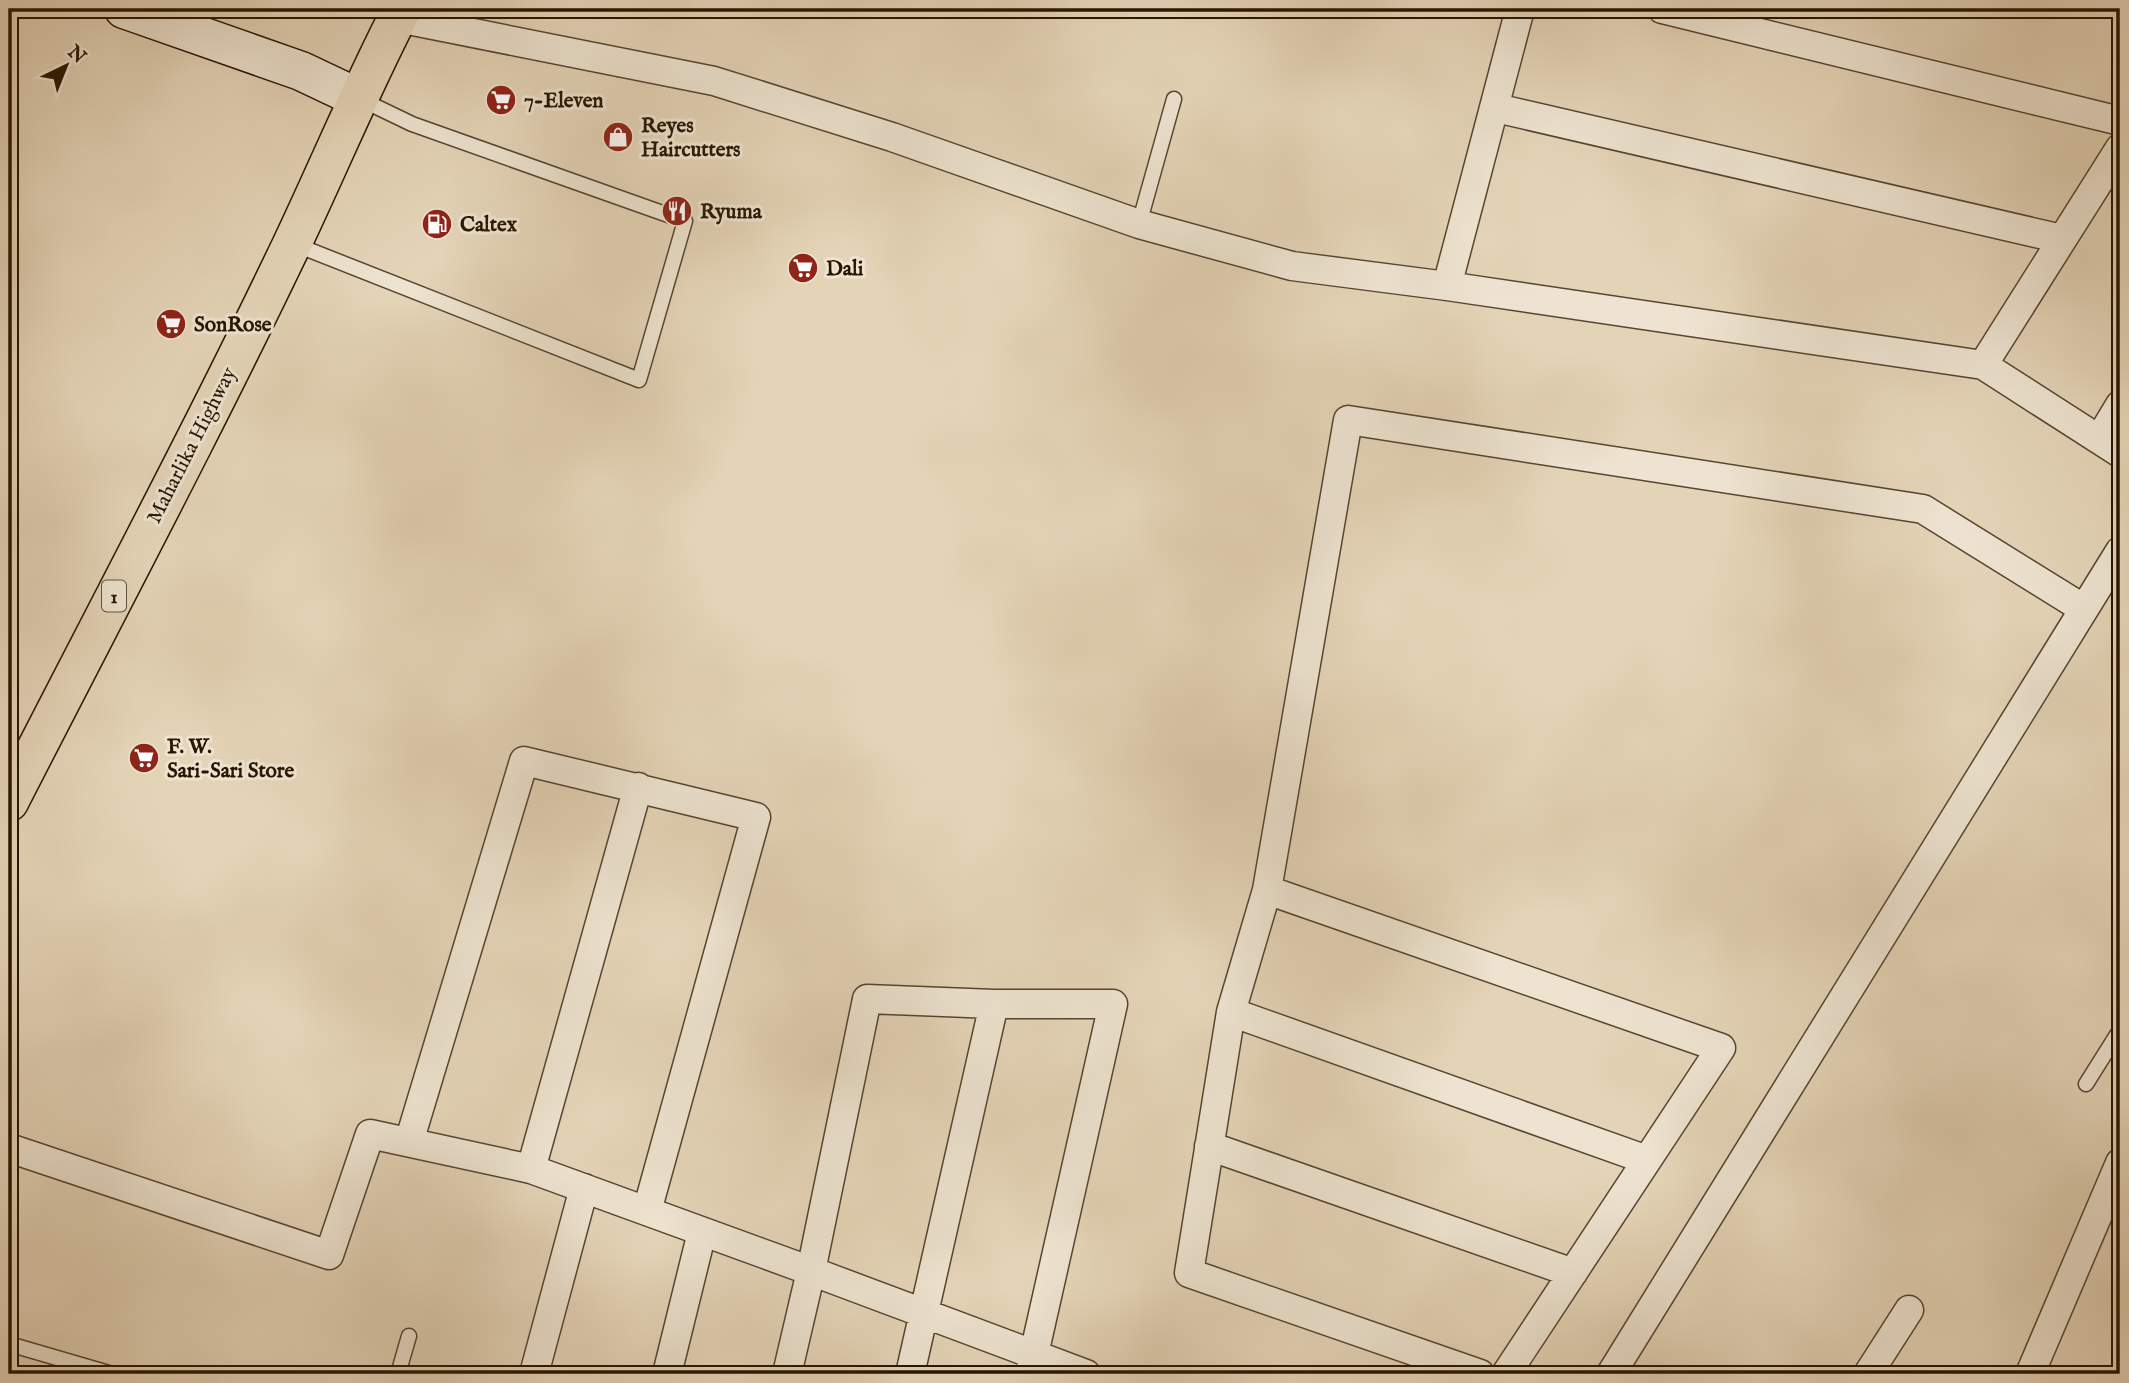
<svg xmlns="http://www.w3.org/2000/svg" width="2129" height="1383" font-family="'IM FELL English',serif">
	<rect width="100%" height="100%" fill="#e4d4b7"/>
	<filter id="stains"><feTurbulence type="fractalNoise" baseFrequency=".00286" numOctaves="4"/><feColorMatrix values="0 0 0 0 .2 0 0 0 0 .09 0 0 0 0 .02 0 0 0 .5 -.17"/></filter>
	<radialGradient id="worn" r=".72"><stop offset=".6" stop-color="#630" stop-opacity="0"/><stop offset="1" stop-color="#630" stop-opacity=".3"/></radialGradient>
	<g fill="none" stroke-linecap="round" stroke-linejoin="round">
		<g stroke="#56452f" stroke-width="17">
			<path id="lane" d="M 1139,224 L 1174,99
				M 294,244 L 639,380 L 685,221 L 412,124 L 358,98
				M 2086,1084 L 2120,1030
				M 9,1344 L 112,1374
				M 398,1374 L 409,1336"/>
		</g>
		<g stroke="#56452f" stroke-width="31">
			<path id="street" d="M 1662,9 L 2120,121
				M 398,18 L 714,81 L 892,137 L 1139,224 L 1292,266 L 1447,286 L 1983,365 L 2120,453
				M 1496,108 L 2062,239
				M 1447,286 L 1520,9
				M 1983,365 L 2120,148
				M 2100,438 L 2120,405
				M 1267,890 L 1721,1048 L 1506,1374
				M 1231,1012 L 1647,1160
				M 409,1142 L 524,761 L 756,817 L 647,1211
				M 1209,1146 L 1573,1273
				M 9,1148 L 329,1255 L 370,1134 L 531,1169 L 811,1271 L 1086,1374
				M 531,1169 L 638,787
				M 534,1374 L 584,1188
				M 667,1374 L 702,1232
				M 787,1374 L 811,1271 L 867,999 L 994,1004 L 1113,1004 L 1030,1372
				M 910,1374 L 994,1004
				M 1480,1374 L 1189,1273 L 1231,1012 L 1267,890 L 1348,420 L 1923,509 L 2084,609
				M 1611,1374 L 2120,551
				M 1868,1374 L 1909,1310
				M 2030,1374 L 2120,1163"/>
		</g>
		<g stroke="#271502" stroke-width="41">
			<path id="secondary" d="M 124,9 L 301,71 L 358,98"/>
		</g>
		<g stroke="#271502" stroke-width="41">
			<path id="highway" d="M 9,802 C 104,616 202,432 292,244 C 329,166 362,86 402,9"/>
		</g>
		<use href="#lane" stroke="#ede3d0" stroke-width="14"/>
		<use href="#street" stroke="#ede3d0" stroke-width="28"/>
		<use href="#secondary" stroke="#ede3d0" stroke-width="38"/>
		<use href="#highway" stroke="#e4d4b7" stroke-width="38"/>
	</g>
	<defs>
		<g id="supermarket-disc" transform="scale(1.575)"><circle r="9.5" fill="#8f2418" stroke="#ede3d0"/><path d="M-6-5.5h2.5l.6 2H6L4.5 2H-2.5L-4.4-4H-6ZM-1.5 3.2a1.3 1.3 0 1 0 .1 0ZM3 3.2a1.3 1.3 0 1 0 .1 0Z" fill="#fff"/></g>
		<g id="shop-disc" transform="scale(1.575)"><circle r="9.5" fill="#8f2418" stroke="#ede3d0"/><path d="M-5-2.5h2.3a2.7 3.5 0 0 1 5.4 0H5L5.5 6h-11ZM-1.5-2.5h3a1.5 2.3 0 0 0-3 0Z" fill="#fff"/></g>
		<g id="restaurant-disc" transform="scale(1.575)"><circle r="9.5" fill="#8f2418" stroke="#ede3d0"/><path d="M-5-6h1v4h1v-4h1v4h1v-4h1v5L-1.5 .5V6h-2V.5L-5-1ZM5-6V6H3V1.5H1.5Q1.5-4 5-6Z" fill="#fff"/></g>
		<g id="fuel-disc" transform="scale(1.575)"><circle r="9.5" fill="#8f2418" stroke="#ede3d0"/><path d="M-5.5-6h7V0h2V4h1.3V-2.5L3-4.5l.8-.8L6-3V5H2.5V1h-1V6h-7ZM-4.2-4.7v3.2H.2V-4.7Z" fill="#fff"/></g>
	</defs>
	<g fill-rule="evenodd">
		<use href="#supermarket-disc" x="501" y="100"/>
		<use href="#shop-disc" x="618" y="137"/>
		<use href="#restaurant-disc" x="677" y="211"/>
		<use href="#fuel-disc" x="437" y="224"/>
		<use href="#supermarket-disc" x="803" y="268"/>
		<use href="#supermarket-disc" x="171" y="324"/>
		<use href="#supermarket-disc" x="144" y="758"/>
	</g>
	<g text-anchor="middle" stroke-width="6" stroke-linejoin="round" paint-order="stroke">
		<rect fill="#ede3d0" stroke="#625340" stroke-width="2" x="102" y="580.5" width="24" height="31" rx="5"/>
		<g font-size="19" font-weight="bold" fill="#271502">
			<text x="114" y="603">1</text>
		</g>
		<g font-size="21" font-weight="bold" fill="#271502" stroke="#ede3d0" text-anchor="start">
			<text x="524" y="107">7-Eleven</text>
			<text x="641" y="132">Reyes<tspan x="641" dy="24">Haircutters</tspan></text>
			<text x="700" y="218">Ryuma</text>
			<text x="460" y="231">Caltex</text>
			<text x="826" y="275">Dali</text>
			<text x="194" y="331">SonRose</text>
			<text x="167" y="753">F. W.<tspan x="167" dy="24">Sari-Sari Store</tspan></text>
		</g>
		<g font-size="21" fill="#271502" stroke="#ede3d0">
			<text transform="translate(191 445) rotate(-63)" y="7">Maharlika Highway</text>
		</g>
	</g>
	<rect width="2129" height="1383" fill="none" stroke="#e4d4b7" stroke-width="35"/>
	<rect x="10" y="10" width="2108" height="1362" fill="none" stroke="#271502" stroke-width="3.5"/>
	<rect x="18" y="18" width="2094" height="1348" fill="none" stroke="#271502" stroke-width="2"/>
	<g transform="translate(66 66) rotate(43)" stroke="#ede3d0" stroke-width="5" paint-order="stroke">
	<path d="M0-5L12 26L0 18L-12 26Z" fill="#271502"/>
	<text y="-10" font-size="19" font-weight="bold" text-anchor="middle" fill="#271502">N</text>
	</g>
	<rect width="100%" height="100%" filter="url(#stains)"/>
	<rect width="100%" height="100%" fill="url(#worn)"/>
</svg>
